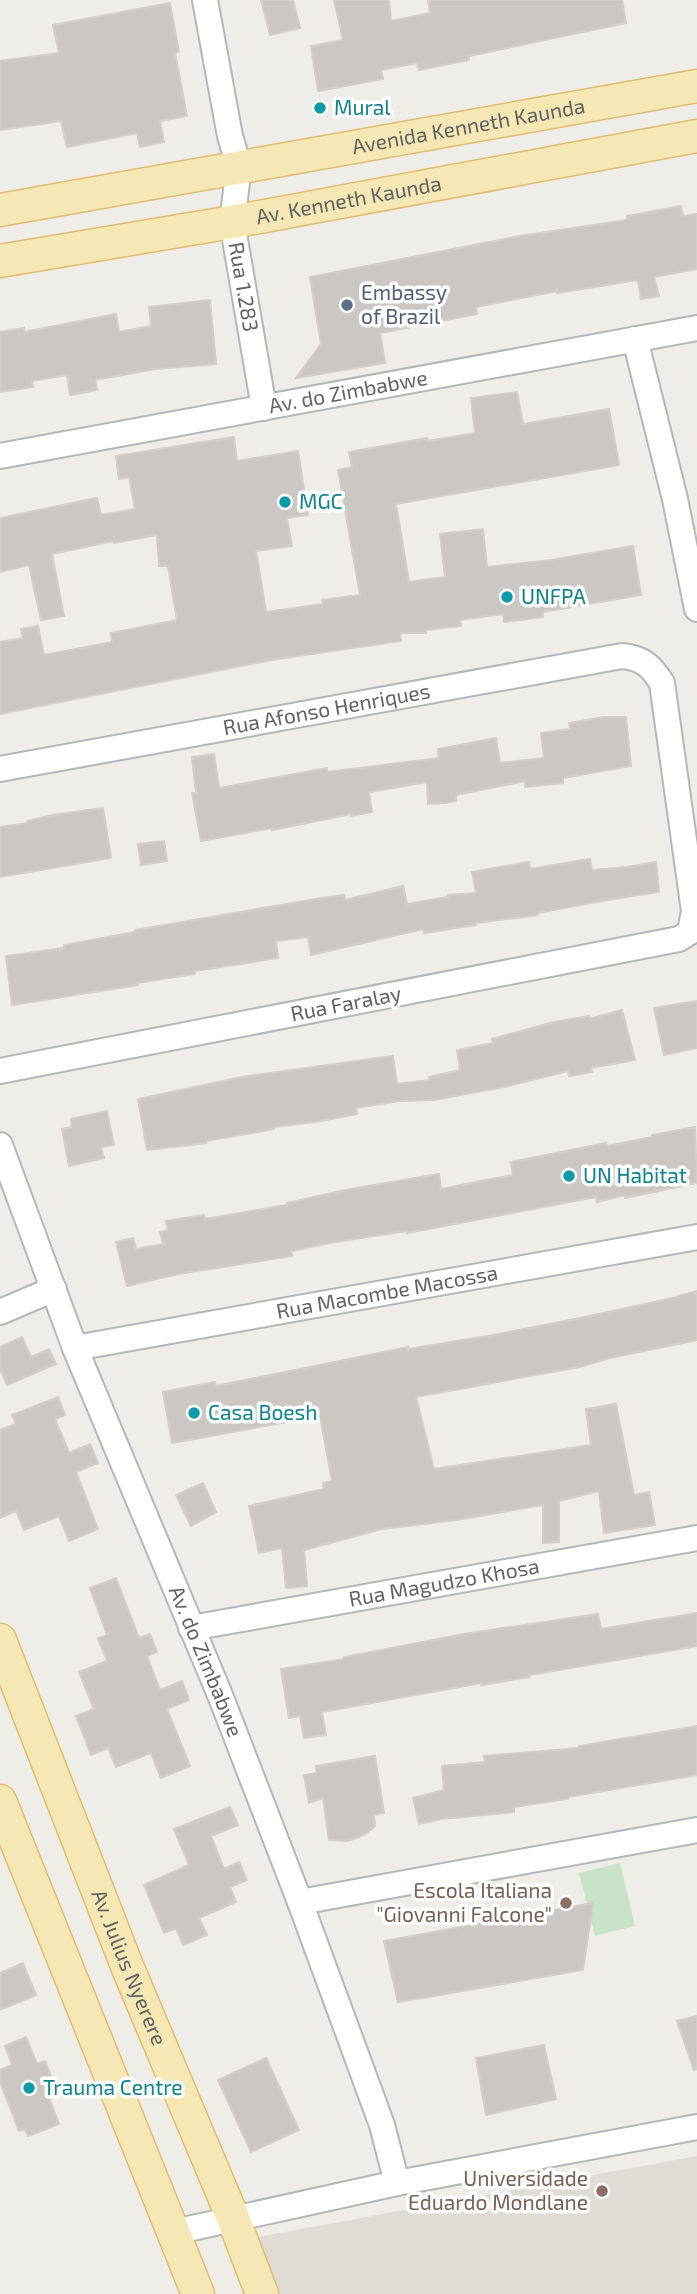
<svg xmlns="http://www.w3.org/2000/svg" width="697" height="2294" font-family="'Exo 2',sans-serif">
	<rect width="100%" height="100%" fill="#efede7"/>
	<path fill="#dfdcd6" d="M 697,2156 L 697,2294 L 275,2294 L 252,2238 Z"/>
	<path fill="#c8e3c7" d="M 620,1863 L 635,1926 L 595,1936 L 579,1873 Z"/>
	<path fill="#cbc8c4" stroke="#d3cec6" stroke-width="2" d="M 261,0 L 293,0 L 300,28 L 270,35 Z
		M 334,0 L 389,0 L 391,21 L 430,13 L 428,0 L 622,0 L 626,23 L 469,56 L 469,60 L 419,70 L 417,63 L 381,70 L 383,79 L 318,91 L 311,46 L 343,40 Z
		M 170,3 L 179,52 L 175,53 L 187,116 L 160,121 L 164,142 L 140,147 L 137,133 L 67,147 L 61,121 L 0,130 L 0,61 L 59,53 L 53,25 Z
		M 681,206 L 683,216 L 697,214 L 697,269 L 654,277 L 659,296 L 641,299 L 638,280 L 557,293 L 557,291 L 476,307 L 477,314 L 380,333 L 385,363 L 296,378 L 321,344 L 310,277 L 520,236 L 627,220 L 627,216 Z
		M 210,300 L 216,364 L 155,369 L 95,380 L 97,390 L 70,395 L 67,375 L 32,381 L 33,387 L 0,392 L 0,332 L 24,328 L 24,332 L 116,314 L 119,332 L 151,326 L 149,307 Z
		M 517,392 L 523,424 L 609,409 L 619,465 L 396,504 L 409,582 L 445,577 L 440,534 L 483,529 L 487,567 L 551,560 L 633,546 L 641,595 L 543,612 L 543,617 L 504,622 L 503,614 L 460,620 L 461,626 L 426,630 L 426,633 L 400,633 L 401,641 L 271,660 L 0,714 L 0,642 L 23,638 L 21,629 L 38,626 L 44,655 L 112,642 L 111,633 L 177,620 L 168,566 L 159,566 L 157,535 L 114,543 L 113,541 L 52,554 L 64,616 L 41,620 L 29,565 L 0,572 L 0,518 L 97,498 L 101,515 L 135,509 L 129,477 L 119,479 L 116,456 L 234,437 L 237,461 L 298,451 L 308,515 L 287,518 L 292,546 L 256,551 L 266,612 L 323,604 L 322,600 L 360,595 L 338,470 L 352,467 L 349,452 L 427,438 L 428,441 L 475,433 L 471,398 Z
		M 604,717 L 626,717 L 631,766 L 563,778 L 563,783 L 525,787 L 525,781 L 456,795 L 456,801 L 445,803 L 428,804 L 427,782 L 369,792 L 372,812 L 351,816 L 351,814 L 272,830 L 272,828 L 201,841 L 192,793 L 196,793 L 192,757 L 214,754 L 219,788 L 327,768 L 327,772 L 439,758 L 438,749 L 496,738 L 500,763 L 544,758 L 541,733 L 570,729 L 569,723 Z
		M 103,808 L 111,858 L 0,877 L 0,827 L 29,823 L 28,821 L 53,815 Z
		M 164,841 L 167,861 L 141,865 L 138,844 Z
		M 590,859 L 592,870 L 627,867 L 656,862 L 659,892 L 607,900 L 538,913 L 538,915 L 476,923 L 476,925 L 424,933 L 423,929 L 311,955 L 308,937 L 276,941 L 278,958 L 195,971 L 195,974 L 137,983 L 138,985 L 12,1005 L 6,956 L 64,948 L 64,945 L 135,932 L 135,930 L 322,898 L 344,895 L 345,900 L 403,886 L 407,904 L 448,897 L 448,895 L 476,893 L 472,872 L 529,862 L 530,869 Z
		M 697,1001 L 697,1048 L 664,1055 L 654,1008 Z
		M 622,1010 L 635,1060 L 591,1068 L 592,1072 L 569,1076 L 568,1071 L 504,1087 L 434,1100 L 399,1101 L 356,1108 L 357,1114 L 315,1122 L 274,1127 L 274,1129 L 206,1141 L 206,1143 L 147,1150 L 138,1099 L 242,1077 L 393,1056 L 397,1084 L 430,1080 L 429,1077 L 460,1070 L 457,1050 L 493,1043 L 492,1039 L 554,1022 L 589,1016 L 589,1019 Z
		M 107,1111 L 114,1145 L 101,1147 L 104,1158 L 69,1166 L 62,1129 L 72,1127 L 71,1119 Z
		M 695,1127 L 697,1183 L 625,1198 L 625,1195 L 597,1202 L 596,1197 L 407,1233 L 407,1231 L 335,1242 L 291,1251 L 292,1256 L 178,1274 L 127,1286 L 116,1242 L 133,1238 L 136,1249 L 163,1244 L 160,1232 L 168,1230 L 166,1221 L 204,1215 L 205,1219 L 287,1205 L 287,1203 L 345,1190 L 439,1174 L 441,1189 L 513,1175 L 511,1162 L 606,1143 L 607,1146 L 652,1137 L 652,1135 Z
		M 697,1291 L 697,1340 L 610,1358 L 579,1367 L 416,1397 L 434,1469 L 591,1445 L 586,1409 L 616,1404 L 634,1495 L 649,1492 L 655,1525 L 604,1533 L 599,1491 L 559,1501 L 559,1542 L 543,1543 L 543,1505 L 456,1520 L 382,1529 L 304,1550 L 307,1586 L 286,1588 L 282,1548 L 259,1553 L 249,1506 L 324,1489 L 323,1483 L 332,1481 L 320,1416 L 172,1443 L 163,1392 L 215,1382 L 216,1386 L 408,1347 L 408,1349 L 488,1336 L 575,1319 L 678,1297 L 678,1296 Z
		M 22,1337 L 31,1357 L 49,1349 L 56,1364 L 7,1385 L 0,1369 L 0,1347 Z
		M 58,1397 L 65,1415 L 55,1419 L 69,1453 L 90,1444 L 98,1463 L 76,1472 L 98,1529 L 69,1541 L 59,1516 L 24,1530 L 16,1511 L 0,1518 L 0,1430 L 16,1424 L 12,1415 Z
		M 203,1483 L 216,1512 L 191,1526 L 176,1495 Z
		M 116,1578 L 139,1638 L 150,1634 L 157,1652 L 147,1656 L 160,1690 L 182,1681 L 189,1700 L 167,1709 L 190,1766 L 161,1778 L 151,1753 L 116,1767 L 108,1748 L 91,1755 L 76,1716 L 94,1709 L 79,1672 L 107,1661 L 98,1638 L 107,1635 L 90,1588 Z
		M 697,1613 L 697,1646 L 530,1675 L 530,1677 L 481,1685 L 481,1683 L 322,1712 L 326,1735 L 304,1738 L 300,1716 L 289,1718 L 281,1669 L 344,1659 L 344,1657 L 464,1634 L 598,1614 L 601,1629 Z
		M 697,1726 L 697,1775 L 568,1797 L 568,1799 L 514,1807 L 514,1812 L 441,1819 L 419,1824 L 413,1798 L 444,1790 L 442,1766 L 485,1762 L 484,1756 L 579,1748 L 579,1746 Z
		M 375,1756 L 384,1813 L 374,1815 L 375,1826 L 364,1835 L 348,1841 L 329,1840 L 323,1798 L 309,1803 L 304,1775 L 317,1773 L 316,1766 Z
		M 230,1807 L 238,1825 L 211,1836 L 224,1869 L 239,1862 L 247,1880 L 230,1887 L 236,1902 L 199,1918 L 207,1935 L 183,1945 L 176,1928 L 164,1933 L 144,1885 L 189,1865 L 174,1829 Z
		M 593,1903 L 583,1970 L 398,2002 L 384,1941 Z
		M 23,1963 L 36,1995 L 0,2010 L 0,1973 Z
		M 697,2016 L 697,2069 L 694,2070 L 677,2021 Z
		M 26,2037 L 37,2064 L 45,2061 L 58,2094 L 49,2098 L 59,2124 L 28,2136 L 25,2129 L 19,2131 L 0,2082 L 0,2070 L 12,2065 L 5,2046 Z
		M 544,2045 L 556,2099 L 486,2115 L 476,2058 Z
		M 266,2058 L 299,2130 L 251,2152 L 218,2080 Z"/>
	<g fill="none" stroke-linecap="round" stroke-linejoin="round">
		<g stroke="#b4b7ba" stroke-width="28">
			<g id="minor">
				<path id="s1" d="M 205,0 L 230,136 L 239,167 L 232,222 L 264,408"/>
				<path d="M 635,339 L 675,499 L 697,609"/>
				<path id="s2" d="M 0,456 L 697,328"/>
				<path id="s3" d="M 0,769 L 622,656 C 643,658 651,666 662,683 L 694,911 L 690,932 L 679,939 L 0,1071"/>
				<path id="s4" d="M 0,1145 L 75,1348 L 220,1695 L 300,1902 L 382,2125 L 397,2183"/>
				<path d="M 0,1312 L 54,1289"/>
				<path id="s5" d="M 75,1348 L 697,1237"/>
				<path id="s6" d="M 191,1628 L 697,1538"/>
				<path d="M 300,1902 L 697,1830"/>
				<path d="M 174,2232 L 397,2183 L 697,2127"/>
			</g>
		</g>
		<g stroke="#e3bb6d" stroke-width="35">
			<g id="major">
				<path id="s7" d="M 0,210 L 697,86"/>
				<path id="s8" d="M 0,261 L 232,222 L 697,136"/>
				<path id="s9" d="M 0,1640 L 127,1966 L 233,2218 L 262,2294"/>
				<path d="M 0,1801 L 198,2294"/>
			</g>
		</g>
		<use href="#minor" stroke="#fff" stroke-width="24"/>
		<use href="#major" stroke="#f6e8b5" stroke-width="32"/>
	</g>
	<g fill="#0f9aa8" stroke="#fff" stroke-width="2.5">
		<circle cx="320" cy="108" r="7"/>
		<circle cx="285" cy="502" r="7"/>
		<circle cx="507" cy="597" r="7"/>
		<circle cx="569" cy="1176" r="7"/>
		<circle cx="194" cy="1413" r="7"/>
		<circle cx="29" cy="2088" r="7"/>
	</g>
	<circle fill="#5c6f8a" stroke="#fff" stroke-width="2.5" cx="347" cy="305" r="7"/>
	<g fill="#8d6e63" stroke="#fff" stroke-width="2.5">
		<circle cx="566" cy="1903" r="7"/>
		<circle cx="602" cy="2191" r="7"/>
	</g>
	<g text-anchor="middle" stroke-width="7" stroke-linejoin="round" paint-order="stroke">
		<g font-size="21" fill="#0d838f" stroke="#fff" text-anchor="start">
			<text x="334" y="115">Mural</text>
			<text x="299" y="509">MGC</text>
			<text x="521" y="604">UNFPA</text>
			<text x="583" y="1183">UN Habitat</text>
			<text x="208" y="1420">Casa Boesh</text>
			<text x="43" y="2095">Trauma Centre</text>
		</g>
		<g font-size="21" fill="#5f6266" stroke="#fff">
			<text dy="7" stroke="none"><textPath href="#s7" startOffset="476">Avenida Kenneth Kaunda</textPath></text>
			<text dy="7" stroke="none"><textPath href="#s8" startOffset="354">Av. Kenneth Kaunda</textPath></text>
			<text dy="7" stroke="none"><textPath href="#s1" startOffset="292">Rua 1.283</textPath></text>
			<text dy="7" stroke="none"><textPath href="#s2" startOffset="354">Av. do Zimbabwe</textPath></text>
			<text dy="7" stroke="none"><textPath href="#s3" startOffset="332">Rua Afonso Henriques</textPath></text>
			<text transform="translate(346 1004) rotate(-11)" y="7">Rua Faralay</text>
			<text dy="7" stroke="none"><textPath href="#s5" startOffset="317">Rua Macombe Macossa</textPath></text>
			<text dy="7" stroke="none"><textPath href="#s6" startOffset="257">Rua Magudzo Khosa</textPath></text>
			<text dy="7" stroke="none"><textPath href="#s4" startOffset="556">Av. do Zimbabwe</textPath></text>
			<text dy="7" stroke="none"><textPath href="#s9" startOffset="352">Av. Julius Nyerere</textPath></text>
		</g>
		<g font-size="21" fill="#4e5e75" stroke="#fff" text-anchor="start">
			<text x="361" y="300">Embassy<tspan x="361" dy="24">of Brazil</tspan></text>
		</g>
		<g font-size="21" fill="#785e54" stroke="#fff" text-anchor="end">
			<text x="552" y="1898">Escola Italiana<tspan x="552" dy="24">"Giovanni Falcone"</tspan></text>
			<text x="588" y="2186">Universidade<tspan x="588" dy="24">Eduardo Mondlane</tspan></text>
		</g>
	</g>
</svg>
